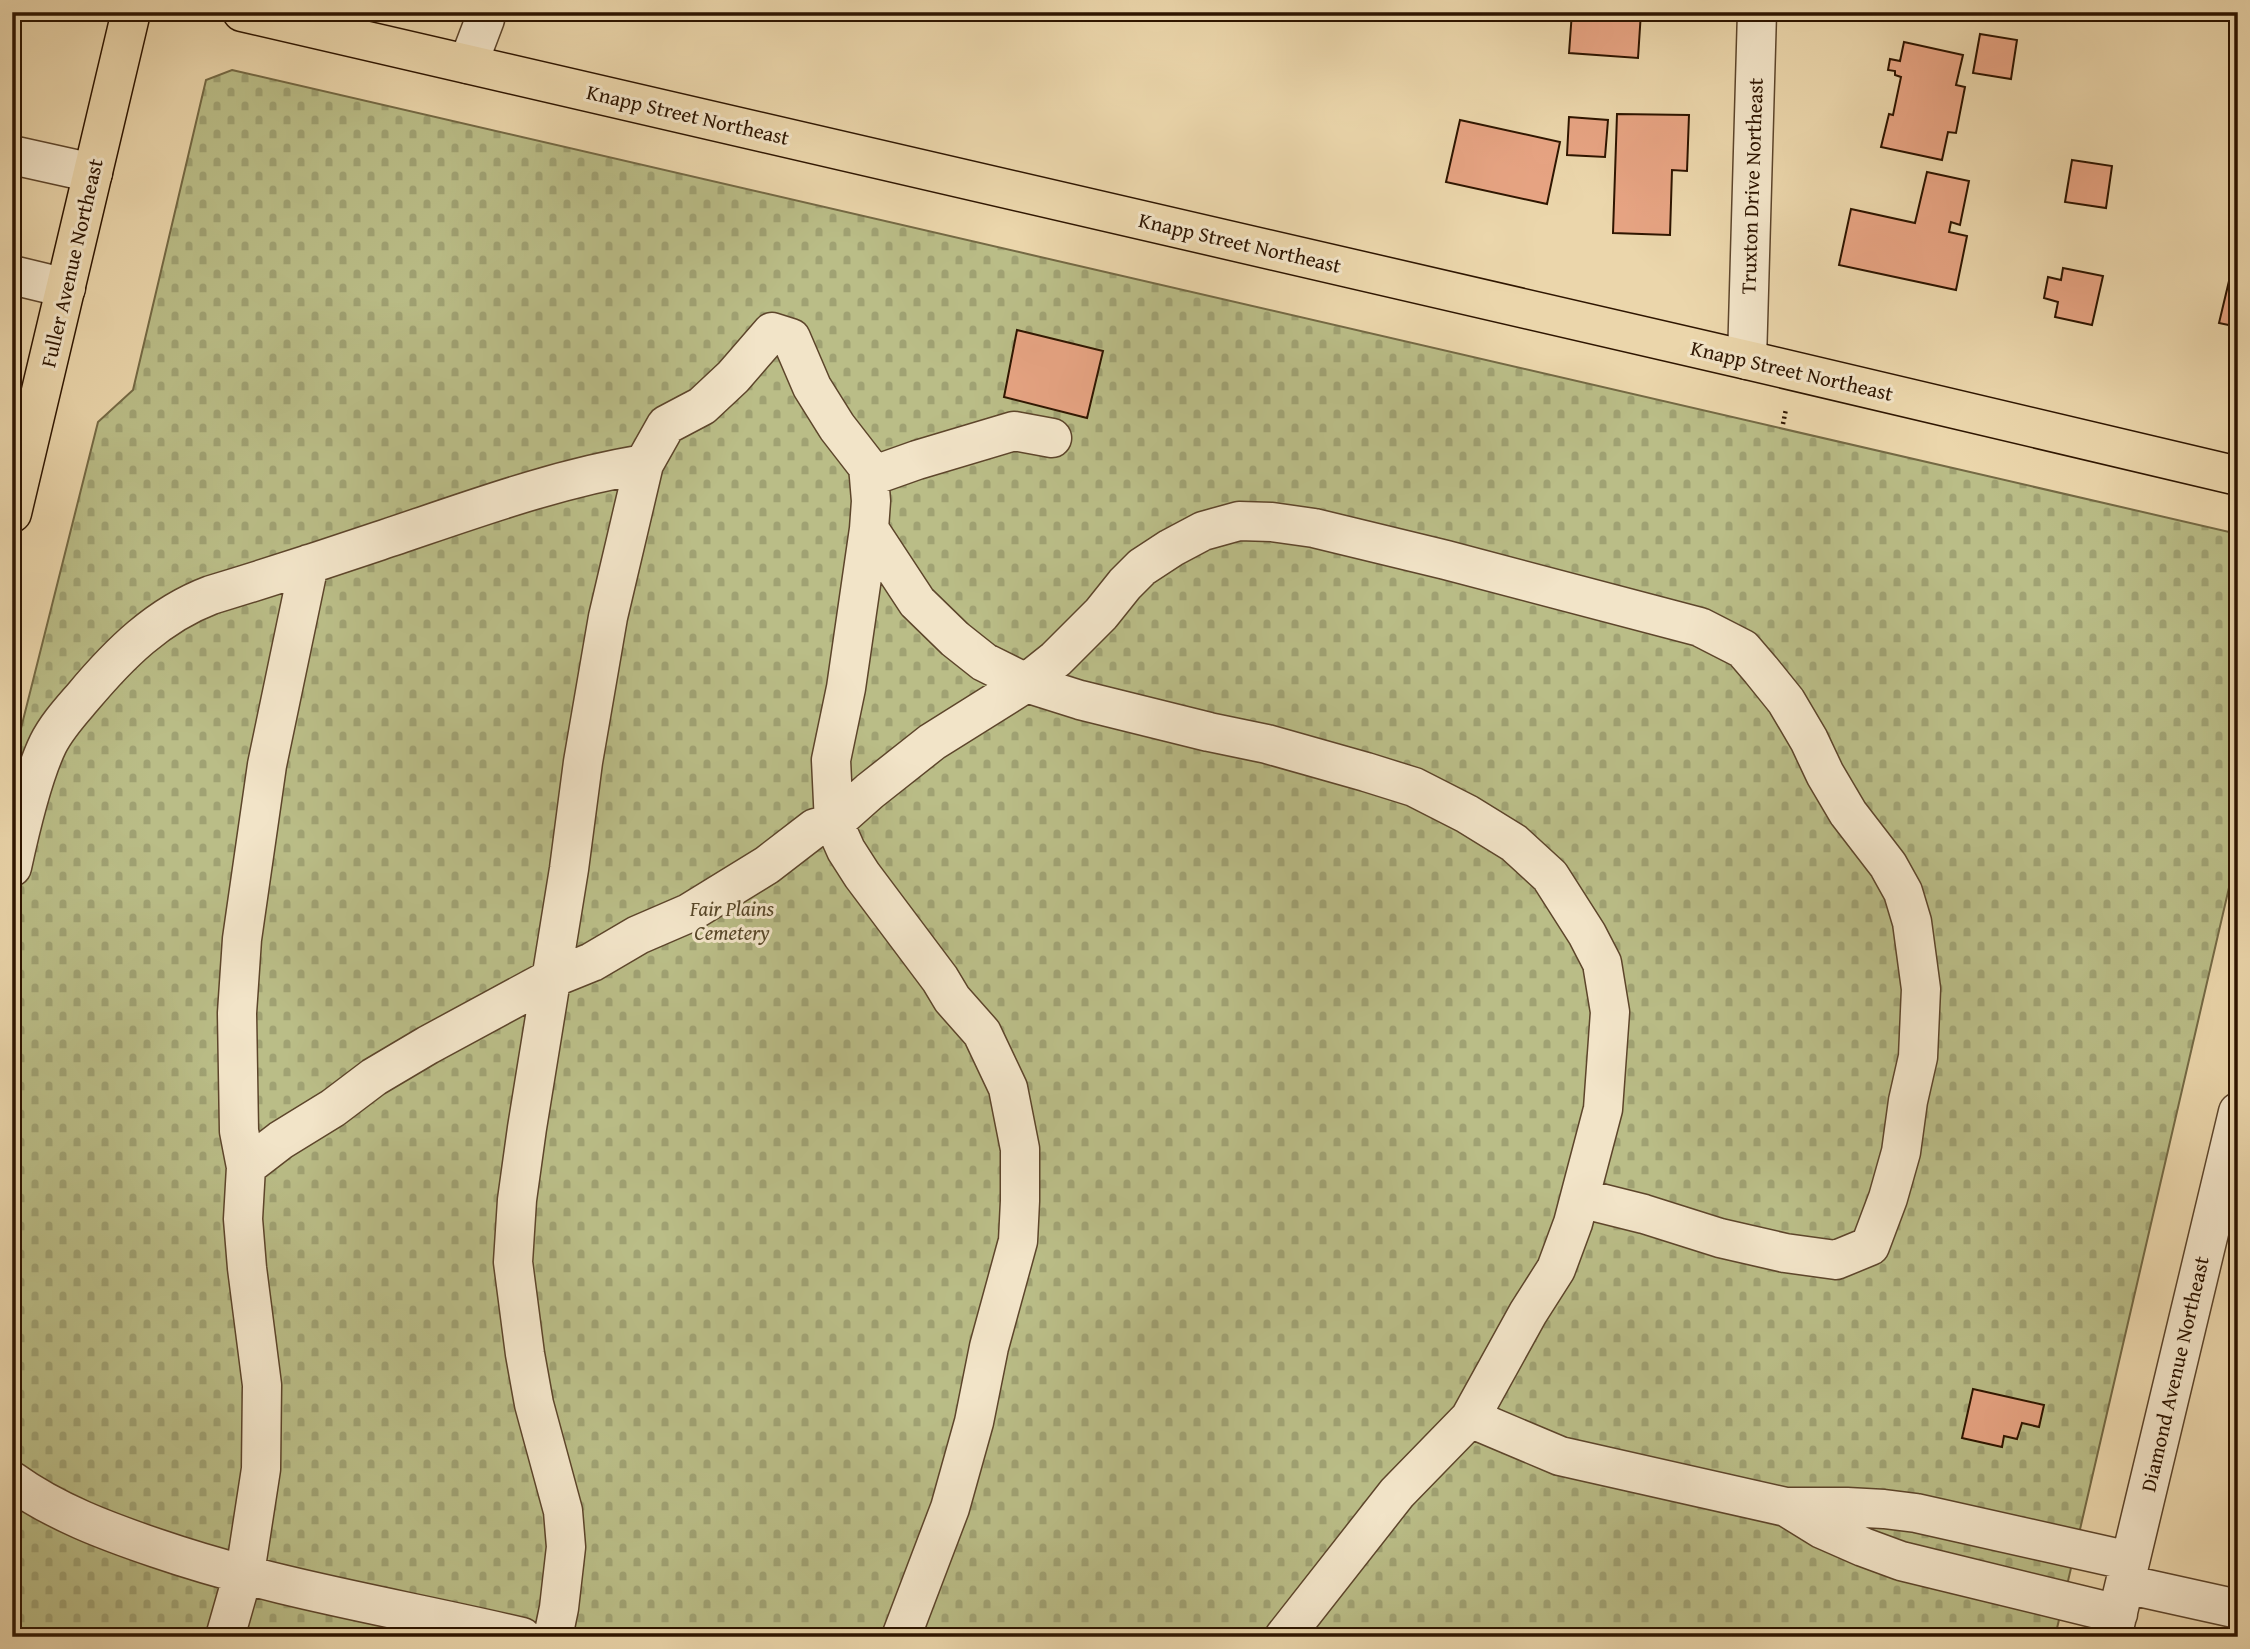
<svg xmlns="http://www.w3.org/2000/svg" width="2250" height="1649" font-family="'Gentium Book Plus',serif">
	<defs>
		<pattern id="cemetery-stones" width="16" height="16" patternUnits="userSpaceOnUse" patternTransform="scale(1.75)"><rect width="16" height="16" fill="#babd87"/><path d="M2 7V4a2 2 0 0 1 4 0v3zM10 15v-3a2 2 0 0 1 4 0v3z" fill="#a0a273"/></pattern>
	</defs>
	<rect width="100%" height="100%" fill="#ebd6ab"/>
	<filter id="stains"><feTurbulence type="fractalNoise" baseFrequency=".00286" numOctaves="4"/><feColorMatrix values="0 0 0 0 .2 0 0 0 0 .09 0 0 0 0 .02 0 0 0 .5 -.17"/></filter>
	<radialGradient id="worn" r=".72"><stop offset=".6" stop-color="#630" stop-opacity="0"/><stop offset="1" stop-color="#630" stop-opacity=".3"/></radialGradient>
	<path fill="url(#cemetery-stones)" stroke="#746944" stroke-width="2" d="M 232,70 L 2238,534 L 2238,849 L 2055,1637 L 12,1637 L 12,764 L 98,422 L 133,390 L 206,80 Z"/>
	<path fill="#e7a483" stroke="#2e1500" stroke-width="2" d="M 1572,12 L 1641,12 L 1638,58 L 1569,53 Z
		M 1980,34 L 2017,40 L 2011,79 L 1973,73 Z
		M 1904,42 L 1963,55 L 1956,85 L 1965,87 L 1956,133 L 1948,132 L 1942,160 L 1881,147 L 1889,114 L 1893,115 L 1901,77 L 1895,75 L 1895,71 L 1888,70 L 1890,59 L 1900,61 Z
		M 1617,114 L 1689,115 L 1687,171 L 1672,170 L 1670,235 L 1613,233 Z
		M 1569,117 L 1608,120 L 1605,157 L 1567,155 Z
		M 1460,120 L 1560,142 L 1547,204 L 1446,182 Z
		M 2072,160 L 2112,166 L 2106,208 L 2065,202 Z
		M 1927,172 L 1969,181 L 1960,225 L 1951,222 L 1949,232 L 1967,236 L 1956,290 L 1839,265 L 1851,209 L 1915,223 Z
		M 2063,268 L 2103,276 L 2092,325 L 2055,317 L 2058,302 L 2044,298 L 2048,277 L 2061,280 Z
		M 2229,281 L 2238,283 L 2238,327 L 2219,323 Z
		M 1017,330 L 1103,351 L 1087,418 L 1004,397 Z
		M 1973,1389 L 2044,1405 L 2039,1427 L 2022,1423 L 2017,1439 L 2004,1436 L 2002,1447 L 1962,1438 Z"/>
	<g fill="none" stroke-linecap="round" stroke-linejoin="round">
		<g stroke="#5d452b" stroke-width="41">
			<path id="minor" d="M 468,64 L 485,19 L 483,12
				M 12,155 L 93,173
				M 12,275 L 66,288
				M 1747,360 L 1757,12
				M 869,477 L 917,460 L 1014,431 L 1052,438
				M 869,529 L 917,602 L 955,639 L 984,662 L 1026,683 L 1080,700 L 1209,732 L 1267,744 L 1366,772 L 1414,787 L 1467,814 L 1514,843 L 1550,876 L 1587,934 L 1602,963 L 1610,1012 L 1603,1109 L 1573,1223 L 1556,1269 L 1528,1313 L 1470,1418 L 1397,1493 L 1284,1637
				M 12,867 C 20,830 32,777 48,744 C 57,726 71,711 83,697 C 119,654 158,615 211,595 C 267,578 323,560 379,541 C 466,512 553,479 644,464
				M 246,1167 L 281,1140 L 333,1108 L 374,1077 L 428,1045 L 550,979 L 592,962 L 638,935 L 689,913 L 767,865 L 815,828 L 834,823 L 870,791 L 932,742 L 1026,683 L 1056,659 L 1101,614 L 1125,584 L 1142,567 L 1171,548 L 1203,531 L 1239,521 L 1272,522 L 1314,528 L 1446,560 L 1700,627 L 1743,649 L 1761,670 L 1786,701 L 1809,740 L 1825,774 L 1848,813 L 1888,865 L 1903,892 L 1912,922 L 1921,989 L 1918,1057 L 1908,1101 L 1901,1152 L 1888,1198 L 1870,1246 L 1836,1260 L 1785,1253 L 1720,1238 L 1644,1214 L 1580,1198
				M 1470,1418 L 1560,1456 L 1786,1507 L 1847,1507 L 1884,1509 L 1916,1513 L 2130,1561
				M 12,1481 C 55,1512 106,1531 156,1548 C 275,1589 399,1608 522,1637
				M 1788,1508 L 1822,1529 L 1863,1547 L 1901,1561 L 2118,1614
				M 2125,1584 L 2238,1609
				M 225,1637 L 247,1560 L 261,1469 L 262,1385 L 247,1268 L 243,1219 L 246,1167 L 239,1131 L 237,1013 L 242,939 L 267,765 L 309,564
				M 553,1637 L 559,1608 L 566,1547 L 563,1511 L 534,1404 L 525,1354 L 513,1262 L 517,1200 L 527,1128 L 569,869 L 583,762 L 608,617 L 644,464 L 666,425 L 702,406 L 733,377 L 772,332 L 791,338 L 812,387 L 837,427 L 868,467 L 869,477 L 871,501 L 869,529 L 846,688 L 831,760 L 834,823 L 846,850 L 862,875 L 940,979 L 952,999 L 982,1033 L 1008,1088 L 1020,1149 L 1020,1201 L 1018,1241 L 989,1347 L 974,1422 L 950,1508 L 901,1637
				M 2112,1637 L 2238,1112"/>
		</g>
		<g stroke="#2e1500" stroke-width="41">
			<path id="major" d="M 242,12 L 1747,360 L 2238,476
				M 12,513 L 131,12"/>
		</g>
		<path stroke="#2e1500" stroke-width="4.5" stroke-dasharray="2 3.5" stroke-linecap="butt" d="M 1783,424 L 1786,409"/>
		<use href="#minor" stroke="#f2e4c8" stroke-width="38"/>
		<use href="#major" stroke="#ebd6ab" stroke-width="38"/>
	</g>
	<g text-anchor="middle" stroke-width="6" stroke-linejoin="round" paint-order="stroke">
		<g font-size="21" fill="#2e1500" stroke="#f2e4c8">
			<text transform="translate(688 115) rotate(13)" y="7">Knapp Street Northeast</text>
			<text transform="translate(1752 186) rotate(-88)" y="7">Truxton Drive Northeast</text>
			<text transform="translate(1240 243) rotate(13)" y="7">Knapp Street Northeast</text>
			<text transform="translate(72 263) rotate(-77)" y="7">Fuller Avenue Northeast</text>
			<text transform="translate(1792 371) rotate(13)" y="7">Knapp Street Northeast</text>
			<text transform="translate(2175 1374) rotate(-77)" y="7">Diamond Avenue Northeast</text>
		</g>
		<g font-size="21" font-style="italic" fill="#584728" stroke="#f2e4c8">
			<text x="732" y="916">Fair Plains<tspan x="732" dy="24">Cemetery</tspan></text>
		</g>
	</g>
	<rect width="2250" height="1649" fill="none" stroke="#ebd6ab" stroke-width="42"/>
	<rect x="14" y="14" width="2222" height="1621" fill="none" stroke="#2e1500" stroke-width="3.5"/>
	<rect x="21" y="21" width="2208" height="1607" fill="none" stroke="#2e1500" stroke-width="2"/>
	<rect width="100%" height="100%" filter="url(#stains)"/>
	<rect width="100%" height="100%" fill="url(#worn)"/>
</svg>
